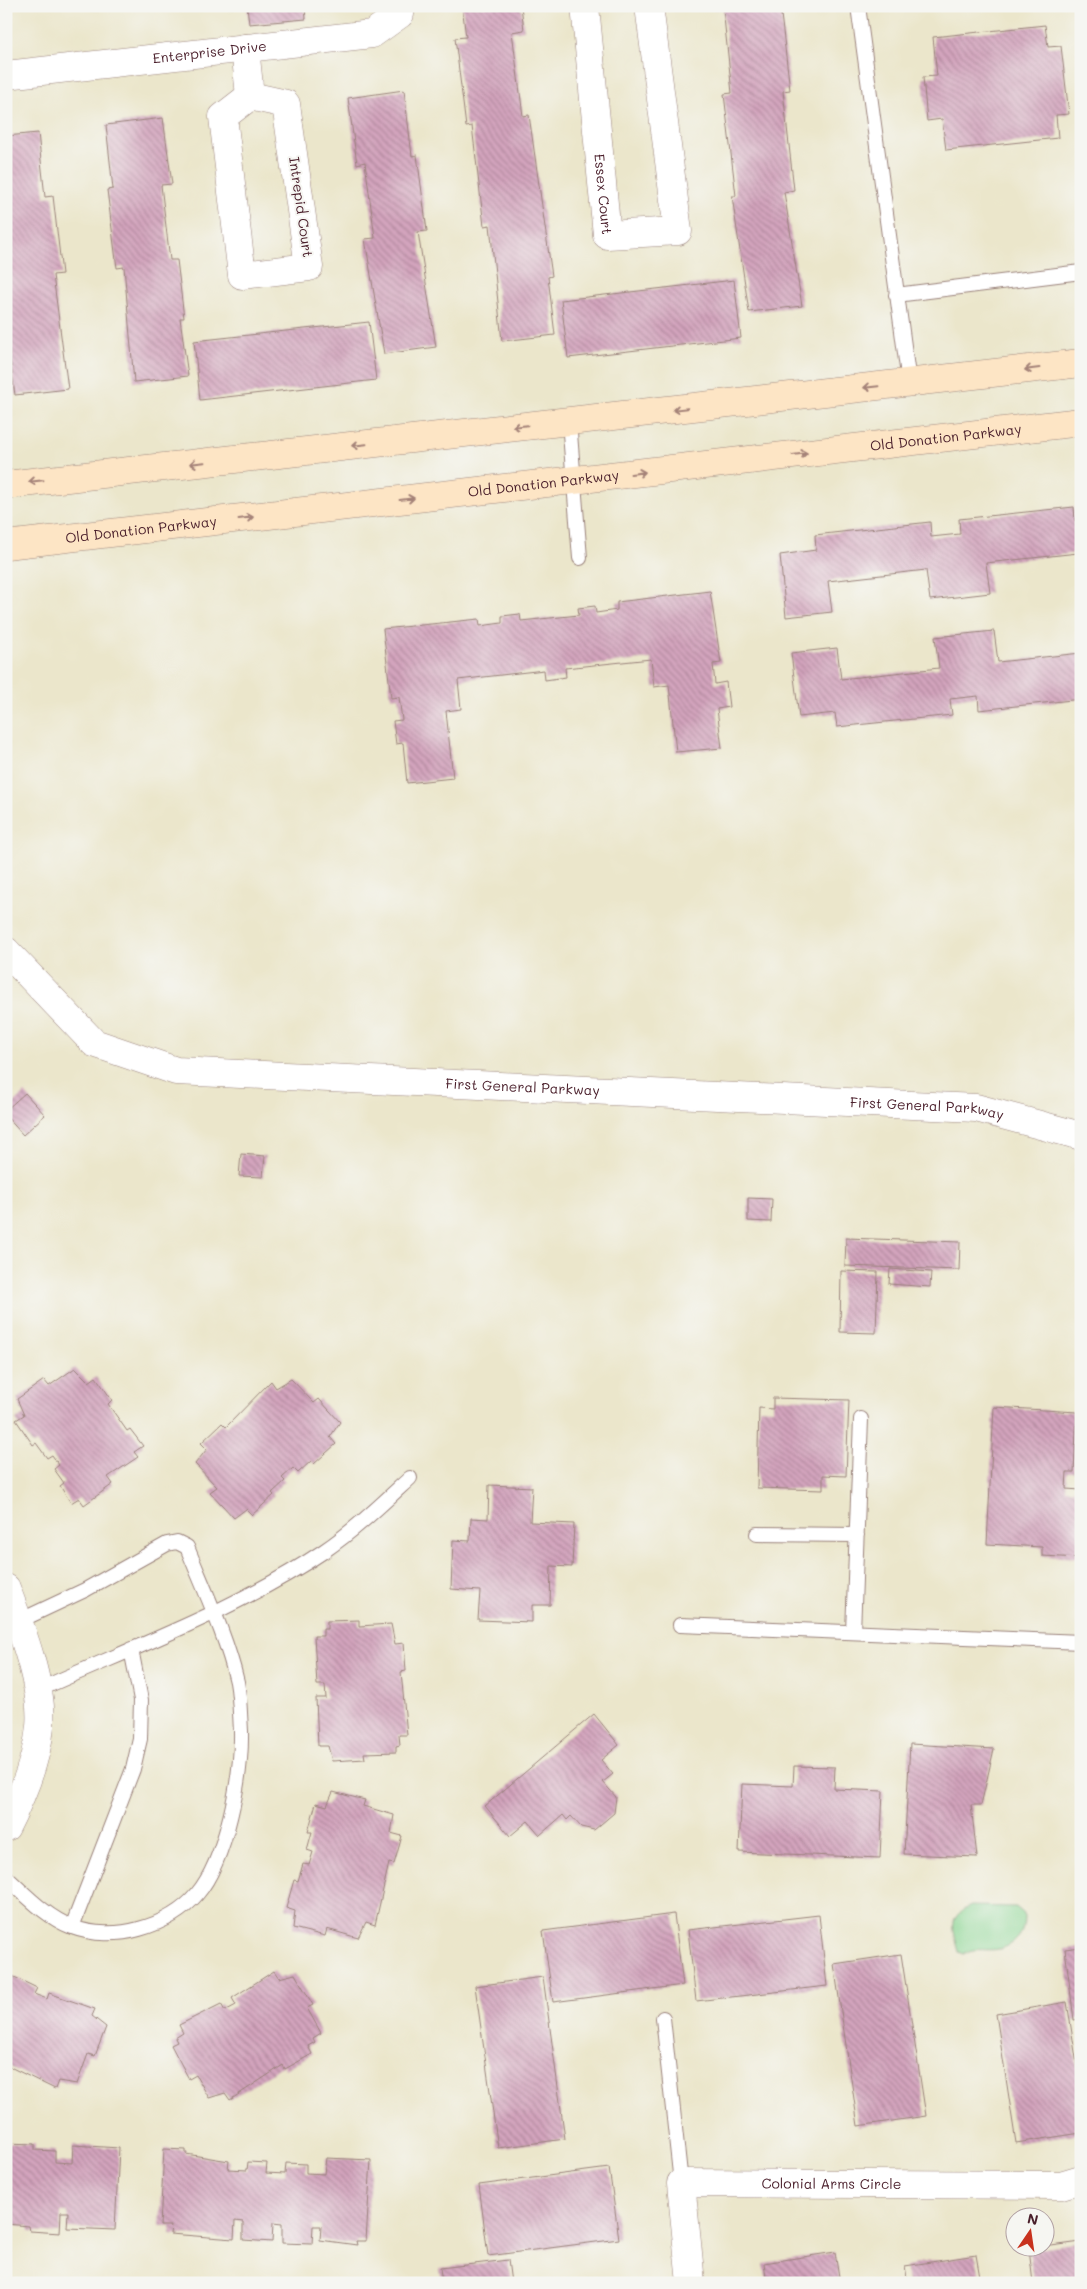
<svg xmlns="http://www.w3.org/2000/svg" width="1087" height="2289" font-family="Mali,sans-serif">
	<defs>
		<pattern id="building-back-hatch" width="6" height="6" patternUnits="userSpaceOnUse" patternTransform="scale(1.25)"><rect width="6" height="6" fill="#d3a4bd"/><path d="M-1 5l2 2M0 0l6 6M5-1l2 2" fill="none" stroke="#ad859a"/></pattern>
	</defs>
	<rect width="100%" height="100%" fill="#f6f6f2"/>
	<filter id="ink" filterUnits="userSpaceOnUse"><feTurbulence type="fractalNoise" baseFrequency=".02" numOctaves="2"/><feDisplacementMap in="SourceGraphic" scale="10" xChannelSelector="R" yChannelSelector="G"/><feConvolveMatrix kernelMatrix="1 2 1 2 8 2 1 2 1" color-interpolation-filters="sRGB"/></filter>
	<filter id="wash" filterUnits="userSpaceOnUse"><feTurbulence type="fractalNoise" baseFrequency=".0096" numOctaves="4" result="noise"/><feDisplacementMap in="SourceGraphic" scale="20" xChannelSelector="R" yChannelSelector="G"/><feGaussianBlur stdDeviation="1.12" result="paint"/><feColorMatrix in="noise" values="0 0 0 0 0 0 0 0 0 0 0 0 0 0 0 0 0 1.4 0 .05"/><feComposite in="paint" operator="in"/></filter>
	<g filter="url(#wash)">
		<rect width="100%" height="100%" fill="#ebe6cb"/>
		<path fill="#8bd693" stroke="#6a7a5f" d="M 971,1906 L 1016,1907 L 1024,1914 C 1024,1927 1023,1936 1011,1944 C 994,1956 975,1944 964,1954 L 959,1952 C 954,1930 946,1917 971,1906 Z"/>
		<g id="blocks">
			<path fill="url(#building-back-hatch)" d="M 247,6 L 305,6 L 306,19 L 249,24 Z
				M 462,6 L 521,6 L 524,30 L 512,32 L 523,116 L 529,115 L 552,276 L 548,277 L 555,335 L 502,341 L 490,225 L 484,226 L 472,126 L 466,127 L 455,38 L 466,37 Z
				M 713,6 L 780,6 L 790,90 L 783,91 L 794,190 L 784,192 L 802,306 L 749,312 L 732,196 L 736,196 L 724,94 L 732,93 L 723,8 L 713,9 Z
				M 1045,25 L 1048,47 L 1061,46 L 1069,114 L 1056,115 L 1058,138 L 946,150 L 942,119 L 927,121 L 923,77 L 937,76 L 933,37 Z
				M 404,90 L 412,156 L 417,155 L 427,231 L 418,232 L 436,347 L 384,354 L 365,239 L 375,238 L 365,162 L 357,164 L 348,98 Z
				M 163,118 L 172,184 L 161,185 L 170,260 L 177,260 L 184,318 L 180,318 L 188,376 L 134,382 L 124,267 L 117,268 L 107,190 L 113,189 L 106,125 Z
				M 38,133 L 45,197 L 53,196 L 62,274 L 53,275 L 68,389 L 15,395 L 6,331 L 6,136 Z
				M 734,280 L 741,338 L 568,358 L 561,300 Z
				M 369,322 L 376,380 L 200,400 L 194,341 Z
				M 1074,507 L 1075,521 L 1081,521 L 1081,564 L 1078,553 L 986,563 L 990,593 L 930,600 L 926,570 L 828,581 L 832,612 L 786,617 L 780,555 L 816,550 L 815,535 L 930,522 L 931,537 L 960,534 L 959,519 Z
				M 710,591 L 721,663 L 713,664 L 715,684 L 726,682 L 729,707 L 717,709 L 722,748 L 676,752 L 669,685 L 654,687 L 651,659 L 565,668 L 566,677 L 545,680 L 544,670 L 458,680 L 461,709 L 446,711 L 453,778 L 407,783 L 403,743 L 396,744 L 393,721 L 402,720 L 399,697 L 391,698 L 383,629 L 479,619 L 480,626 L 502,623 L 502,616 L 520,614 L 521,621 L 579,615 L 578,608 L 595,606 L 596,613 L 617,610 L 617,602 Z
				M 994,631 L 998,662 L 1081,653 L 1081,699 L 979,710 L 978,696 L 950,699 L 952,715 L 837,727 L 835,713 L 799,717 L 791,653 L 837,648 L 841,679 L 939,668 L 935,637 Z
				M 25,1093 L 45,1115 L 23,1135 L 6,1116 L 6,1110 Z
				M 241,1154 L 265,1156 L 263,1177 L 239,1176 Z
				M 748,1198 L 772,1199 L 771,1222 L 748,1221 Z
				M 846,1238 L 960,1242 L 959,1270 L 845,1266 Z
				M 890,1269 L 931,1272 L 930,1287 L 889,1284 Z
				M 841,1271 L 878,1272 L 876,1333 L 840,1332 Z
				M 75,1368 L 89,1382 L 96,1377 L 112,1400 L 108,1404 L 127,1431 L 130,1429 L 143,1446 L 134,1452 L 138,1457 L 108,1477 L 113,1484 L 84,1505 L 79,1498 L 71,1503 L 60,1486 L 64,1483 L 54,1469 L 59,1465 L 52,1455 L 47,1458 L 36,1443 L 33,1445 L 16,1420 L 24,1415 L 17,1399 L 44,1380 L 49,1386 Z
				M 291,1379 L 314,1403 L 319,1399 L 340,1422 L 330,1437 L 336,1444 L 314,1464 L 311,1461 L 298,1473 L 293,1468 L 282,1478 L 285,1481 L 272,1493 L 274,1495 L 252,1515 L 246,1509 L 234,1518 L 210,1492 L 217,1487 L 195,1464 L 207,1449 L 201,1443 L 222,1423 L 226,1427 L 271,1381 L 276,1388 Z
				M 773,1398 L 849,1400 L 846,1476 L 823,1475 L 823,1490 L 757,1488 L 759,1408 L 773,1409 Z
				M 994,1407 L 1077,1412 L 1074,1472 L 1067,1472 L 1066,1489 L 1081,1490 L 1081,1558 L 1042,1556 L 1042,1547 L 987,1544 Z
				M 489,1485 L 532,1487 L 530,1522 L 574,1524 L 572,1567 L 551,1566 L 550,1605 L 532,1605 L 532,1622 L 478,1620 L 480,1591 L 451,1589 L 453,1540 L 470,1541 L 471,1518 L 488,1519 Z
				M 359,1620 L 359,1626 L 391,1624 L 395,1644 L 404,1643 L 406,1671 L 401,1672 L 407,1735 L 399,1735 L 400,1745 L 396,1746 L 396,1752 L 364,1753 L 365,1759 L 332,1761 L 328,1746 L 318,1746 L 316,1698 L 326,1698 L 325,1685 L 317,1685 L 314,1636 L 323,1636 L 323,1629 L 327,1629 L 327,1621 Z
				M 594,1714 L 619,1745 L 601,1760 L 613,1774 L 603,1782 L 616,1797 L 614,1813 L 594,1830 L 581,1827 L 571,1816 L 567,1820 L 563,1815 L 540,1835 L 528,1821 L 510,1836 L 485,1806 Z
				M 910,1744 L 994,1749 L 981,1805 L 971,1805 L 977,1857 L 904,1854 Z
				M 794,1766 L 835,1767 L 834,1789 L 883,1791 L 880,1858 L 739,1852 L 742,1784 L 793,1786 Z
				M 333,1792 L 365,1800 L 363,1806 L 394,1815 L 391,1833 L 402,1836 L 394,1864 L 389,1863 L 375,1925 L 366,1922 L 358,1938 L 327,1929 L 325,1936 L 293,1928 L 295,1911 L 286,1908 L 294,1880 L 298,1881 L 303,1864 L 309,1865 L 313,1852 L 307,1850 L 312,1832 L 308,1832 L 316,1803 L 327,1806 Z
				M 674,1914 L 683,1985 L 553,2002 L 543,1931 Z
				M 819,1915 L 827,1986 L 696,2001 L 688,1930 Z
				M 1081,1947 L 1081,2019 L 1074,2020 L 1065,1949 Z
				M 901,1954 L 926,2116 L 858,2126 L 834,1964 Z
				M 274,1971 L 279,1978 L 295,1974 L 313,2005 L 307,2008 L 321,2033 L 313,2038 L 315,2042 L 308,2046 L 312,2054 L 285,2069 L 283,2065 L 230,2100 L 225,2093 L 209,2098 L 196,2075 L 189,2079 L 171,2045 L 177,2042 L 175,2038 L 183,2033 L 179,2025 L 221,2004 L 225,2011 L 236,2005 L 232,1998 Z
				M 6,1973 L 37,1988 L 34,1994 L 47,1999 L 49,1993 L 95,2009 L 92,2016 L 106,2027 L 95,2056 L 88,2054 L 77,2084 L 58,2081 L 55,2089 L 6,2065 Z
				M 543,1977 L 565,2139 L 498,2148 L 475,1986 Z
				M 1067,2002 L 1081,2090 L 1081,2133 L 1016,2143 L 996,2014 Z
				M 6,2143 L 35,2144 L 35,2150 L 55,2151 L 55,2162 L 72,2163 L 73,2145 L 119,2148 L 115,2230 L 67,2228 L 68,2212 L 61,2212 L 60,2233 L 30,2231 L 29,2226 L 6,2224 Z
				M 164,2149 L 186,2150 L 186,2154 L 229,2161 L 228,2169 L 247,2170 L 248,2162 L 267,2163 L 266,2173 L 285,2174 L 286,2163 L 306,2164 L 306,2173 L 324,2174 L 326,2158 L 371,2160 L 366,2241 L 356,2241 L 357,2245 L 320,2240 L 321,2226 L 313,2226 L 312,2244 L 282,2243 L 282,2224 L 273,2223 L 272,2242 L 243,2240 L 243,2222 L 235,2221 L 234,2239 L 170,2234 L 171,2226 L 160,2226 Z
				M 609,2168 L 619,2239 L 488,2256 L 479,2185 Z
				M 1081,2242 L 1081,2283 L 1033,2283 L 1029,2249 Z
				M 835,2252 L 840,2283 L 767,2283 L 764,2263 Z
				M 976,2255 L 981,2283 L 908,2283 L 905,2266 Z
				M 508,2260 L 511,2283 L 442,2283 L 440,2268 Z"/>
		</g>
	</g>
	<g filter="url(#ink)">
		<use href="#blocks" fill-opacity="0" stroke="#9a827b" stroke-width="1"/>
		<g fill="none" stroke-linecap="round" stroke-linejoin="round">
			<g stroke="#9a827b" stroke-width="16">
				<path id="lane" d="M 858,6 L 909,383
					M 896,295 L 1081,272
					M 569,421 L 580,558
					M 757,1534 L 857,1535
					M 680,1625 L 1081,1642
					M 853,1632 L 861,1419
					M 38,1690 C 132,1648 238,1609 324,1551 C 355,1530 383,1503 410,1478
					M 6,1877 C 26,1895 46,1917 72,1927 C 93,1935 118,1935 139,1929 C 161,1923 182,1912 197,1894 C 226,1860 242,1776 241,1731 C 240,1716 240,1698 237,1682 C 227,1638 204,1589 187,1547 L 177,1542 L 167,1544 L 85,1590 L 19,1621
					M 72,1927 L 133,1769 L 140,1739 L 141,1700 L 131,1649
					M 663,2018 L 681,2183"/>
			</g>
			<g stroke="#9a827b" stroke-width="29">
				<g id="street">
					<path id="s1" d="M 585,6 L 607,235 L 678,231 L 649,6"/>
					<path d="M 245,48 L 250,96"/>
					<path id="s2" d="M 6,75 L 372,34 L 400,14 L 401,6"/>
					<path d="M 250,96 L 286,104 L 309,267 L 242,275 L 223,117 Z"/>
					<path id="s3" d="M 6,951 L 94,1043 L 176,1071 L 976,1108 L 1081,1136"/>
					<path d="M 6,1588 C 20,1625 44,1687 40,1726 C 37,1761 22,1796 6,1827"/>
					<path id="s4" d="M 691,2283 L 681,2183 L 1061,2185 L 1081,2179"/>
				</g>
			</g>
			<g stroke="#9a827b" stroke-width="29">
				<g id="secondary">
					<path d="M 6,485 L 1081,363"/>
					<path id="s5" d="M 6,545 L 1081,422"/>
				</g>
			</g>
			<use href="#lane" stroke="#fff" stroke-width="14"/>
			<use href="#street" stroke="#fff" stroke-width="28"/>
			<use href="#secondary" stroke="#fde5c5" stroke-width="28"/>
		</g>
		<defs><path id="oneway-shaft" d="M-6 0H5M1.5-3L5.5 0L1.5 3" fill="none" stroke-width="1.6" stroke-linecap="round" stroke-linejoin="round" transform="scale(1.25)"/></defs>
		<g stroke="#a48278">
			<use href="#oneway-shaft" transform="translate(1032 369) rotate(173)"/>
			<use href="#oneway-shaft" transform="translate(871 387) rotate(174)"/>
			<use href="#oneway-shaft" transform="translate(680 409) rotate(174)"/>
			<use href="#oneway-shaft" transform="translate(520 426) rotate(174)"/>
			<use href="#oneway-shaft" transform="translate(359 445) rotate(174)"/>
			<use href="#oneway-shaft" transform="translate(800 454) rotate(-7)"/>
			<use href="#oneway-shaft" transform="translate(197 463) rotate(174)"/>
			<use href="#oneway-shaft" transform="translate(638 473) rotate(-7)"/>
			<use href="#oneway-shaft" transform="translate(36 481) rotate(174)"/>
			<use href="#oneway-shaft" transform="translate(407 499) rotate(-7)"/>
			<use href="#oneway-shaft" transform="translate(246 518) rotate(-7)"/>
		</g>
	</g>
	<g text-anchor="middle" stroke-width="4" stroke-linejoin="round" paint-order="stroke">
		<g font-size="14" fill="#4a1f2b" stroke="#f6f6f2">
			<text dy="5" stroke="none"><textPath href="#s2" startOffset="205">Enterprise Drive</textPath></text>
			<text dy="5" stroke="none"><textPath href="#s1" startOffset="189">Essex Court</textPath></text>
			<text transform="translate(301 207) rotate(82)" y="5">Intrepid Court</text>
			<text dy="5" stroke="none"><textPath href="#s5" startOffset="946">Old Donation Parkway</textPath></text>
			<text dy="5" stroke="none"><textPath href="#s5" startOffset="541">Old Donation Parkway</textPath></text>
			<text dy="5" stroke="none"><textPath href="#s5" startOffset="136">Old Donation Parkway</textPath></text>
			<text dy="5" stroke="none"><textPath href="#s3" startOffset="561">First General Parkway</textPath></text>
			<text dy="5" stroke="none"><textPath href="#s3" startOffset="966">First General Parkway</textPath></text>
			<text dy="5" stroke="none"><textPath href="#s4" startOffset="251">Colonial Arms Circle</textPath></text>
		</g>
	</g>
	<rect width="1087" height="2289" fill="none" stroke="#f6f6f2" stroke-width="25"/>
	<g transform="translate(1030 2232) rotate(13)"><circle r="24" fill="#f6f6f2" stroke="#b1a0a2"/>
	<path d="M0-4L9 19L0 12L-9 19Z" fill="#c8321e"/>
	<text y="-8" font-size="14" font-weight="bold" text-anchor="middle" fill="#4a1f2b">N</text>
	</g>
</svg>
